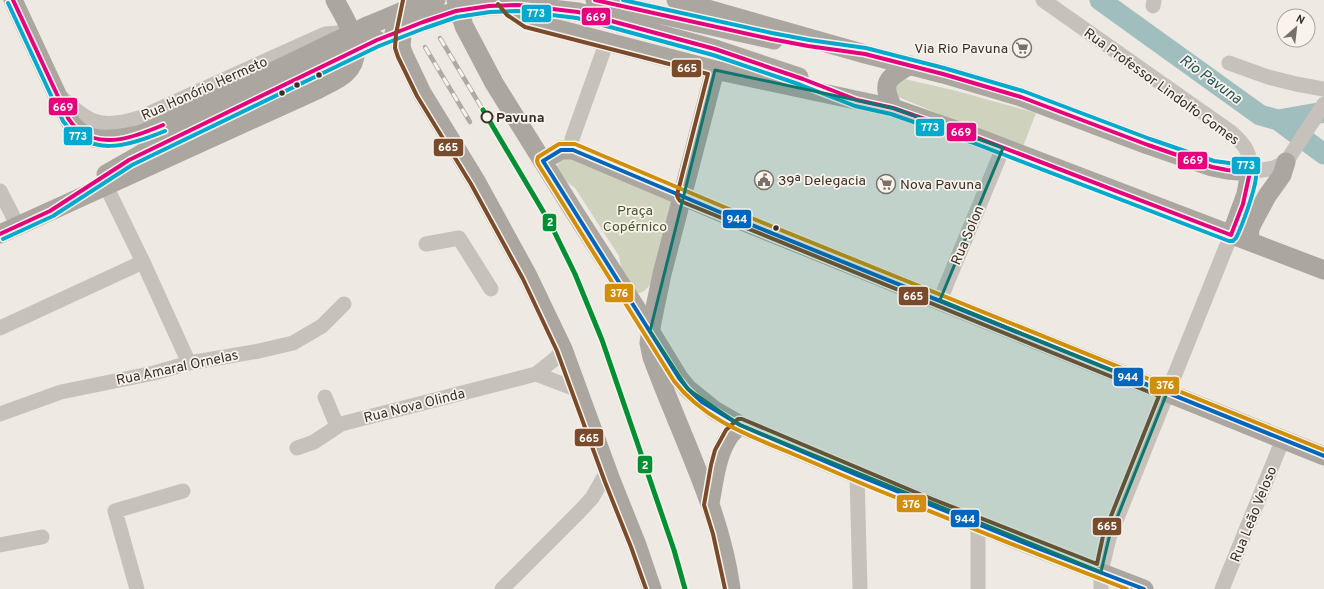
<svg xmlns="http://www.w3.org/2000/svg" width="1324" height="589" font-family="Overpass,sans-serif">
	<rect width="100%" height="100%" fill="#eee9e3"/>
	<path fill="#cfd3be" d="M 900,78 L 953,90 L 1036,113 L 1022,149 L 896,96 L 890,83 Z
		M 565,157 L 678,197 L 651,284 L 644,291 L 640,293 L 636,293 L 622,272 L 619,256 L 575,188 L 564,180 L 556,167 L 561,159 Z"/>
	<g fill="none" stroke-linecap="round" stroke-linejoin="round">
		<path stroke="#a0bebe" stroke-width="21" d="M 1100,0 L 1260,115 L 1278,120 L 1324,154
			M 1278,120 L 1324,112"/>
		<path stroke="#c7c1bc" stroke-width="15" d="M 1043,0 L 1232,133 C 1246,146 1251,153 1250,172 L 1274,168 L 1286,162 L 1324,104
			M 1153,6 L 1154,0
			M 1229,63 L 1268,77 L 1296,84 L 1324,89
			M 61,97 C 88,123 101,130 139,118 L 325,34 L 339,33 L 348,37
			M 572,139 L 607,41
			M 106,186 L 143,262 L 189,363
			M 0,191 L 18,226
			M 426,244 L 459,238 L 491,289
			M 940,300 L 1003,148
			M 0,328 L 143,262
			M 563,349 L 556,358 L 536,374 L 578,390
			M 325,397 L 337,426
			M 0,414 L 61,392 L 154,373 L 189,363 L 259,351 L 293,343 L 322,326 L 344,304
			M 297,448 L 314,442 L 341,424 L 536,374
			M 857,475 L 860,589
			M 978,524 L 978,589
			M 0,545 L 42,537
			M 137,589 L 115,511 L 183,491
			M 502,589 L 578,513 L 592,498 L 608,470
			M 1101,589 L 1101,572 L 1109,538 L 1231,235
			M 1222,589 L 1283,439"/>
		<path stroke="#aca6a1" stroke-width="19" d="M 13,0 L 68,118 C 85,147 114,140 142,134
			M 456,0 L 464,26 L 494,83 L 573,210 L 638,311 L 679,378 L 688,389 L 714,410 L 740,425 L 857,475 L 1037,548 L 1144,589
			M 502,0 L 511,10 L 527,21 L 715,70 L 893,108 L 973,136 L 1324,270
			M 595,0 L 774,40
			M 676,0 L 865,54 L 943,74 L 1021,97 L 1148,145 L 1212,167 L 1227,170 L 1250,172 L 1246,194 L 1231,235
			M 406,15 L 402,34 L 401,47 L 404,55 L 422,93 L 476,181 L 528,276 L 563,349 L 611,480 L 637,545 L 652,589
			M 367,26 L 389,17
			M 715,49 L 799,77
			M 715,70 L 662,274 L 652,322 L 649,343 L 652,357 C 679,432 721,510 731,589
			M 893,108 C 880,81 888,78 910,65
			M 543,161 L 561,150 L 573,150 L 722,213 L 1324,456
			M 106,174 L 150,149
			M 0,234 L 319,89 C 328,84 338,80 346,73 C 368,52 346,21 335,0
			M 1249,241 L 1250,229 L 1252,224 L 1267,196 L 1282,175 L 1286,162
			M 710,503 C 714,483 716,460 726,442 C 729,435 735,430 740,425"/>
		<g stroke="#afaaa6" stroke-width="4.5">
			<path id="rail" d="M 440,38 L 483,110
				M 425,47 L 470,122"/>
		</g>
		<use href="#rail" stroke="#faf3eb" stroke-width="3" stroke-dasharray="9" stroke-linecap="butt"/>
		<path stroke="#aca6a1" stroke-width="19" d="M 389,17 L 412,7 L 436,0
			M 394,33 L 423,22 L 456,11 L 489,6 L 518,5 L 578,12 L 715,49
			M 142,134 L 162,125 L 367,26
			M 150,149 L 377,40"/>
		<g stroke="#faf3eb" stroke-width="7">
			<path id="bus-1" d="M 543,161 L 561,150 L 573,150 L 722,213 L 1324,456
				M 543,161 L 679,378 L 688,389 L 702,402 L 740,425 L 857,475 L 1037,548 L 1144,589"/>
		</g>
		<g stroke="#faf3eb" stroke-width="7">
			<path id="bus-2" d="M 13,0 L 68,118 C 71,122 74,127 78,130 C 103,150 137,136 163,125
				M 0,234 L 50,211 L 129,160 L 377,40 L 423,22 L 456,11 L 489,6 L 518,5 L 578,12 L 715,49 L 803,79 L 857,100 L 893,108 L 973,136 L 1231,235 L 1243,204 L 1250,172 L 1227,170 L 1212,167 L 1148,145 L 1021,97 L 943,74 L 865,54 L 808,46 L 771,39 L 595,0"/>
		</g>
		<g stroke="#faf3eb" stroke-width="7">
			<path id="bus-3" d="M 8,3 L 63,121 C 90,159 128,146 165,131
				M 3,239 L 53,216 L 132,165 L 379,46 L 425,28 L 457,17 L 490,12 L 518,11 L 577,18 L 713,55 L 801,85 L 855,106 L 891,114 L 971,142 L 1229,241 L 1233,241 L 1236,238 C 1242,226 1258,184 1256,171 C 1255,168 1254,168 1252,166 L 1214,161 L 1150,139 L 1023,91 L 944,68 L 866,48 L 809,40 L 772,33 L 623,0"/>
		</g>
		<g stroke="#faf3eb" stroke-width="7">
			<path id="bus-4" d="M 403,0 L 396,34 L 395,48 L 398,57 L 417,96 L 471,184 L 523,279 L 557,351 L 605,482 L 631,547 L 646,589
				M 498,4 L 507,15 L 525,27 L 708,74 L 677,195 L 678,198 L 680,201 L 1159,396 L 1103,536 L 1097,564 L 922,495 L 742,419 L 738,419 L 726,430 L 715,450 L 711,465 L 704,505 L 713,534 L 725,589"/>
		</g>
		<g stroke="#faf3eb" stroke-width="7">
			<path id="bus-5" d="M 1127,589 C 1046,558 966,526 885,493 C 855,481 824,467 793,454 C 750,436 704,420 674,381 L 538,164 L 537,161 L 538,157 L 559,144 L 575,144 L 724,207 L 1324,450"/>
		</g>
		<use href="#bus-1" stroke="#0065bd" stroke-width="4"/>
		<use href="#bus-2" stroke="#e5007d" stroke-width="4"/>
		<use href="#bus-3" stroke="#00a9ce" stroke-width="4"/>
		<use href="#bus-4" stroke="#7a4b2a" stroke-width="4"/>
		<use href="#bus-5" stroke="#d18e08" stroke-width="4"/>
		<g stroke="#faf3eb" stroke-width="8">
			<path id="metro-1" d="M 483,110 L 550,223 L 575,274 L 602,340 L 674,550 L 685,589"/>
		</g>
		<use href="#metro-1" stroke="#028f34" stroke-width="5"/>
	</g>
	<path fill="#0f766e" fill-opacity="0.2" stroke="#0f766e" stroke-width="3" stroke-linejoin="round" d="M 715,70 L 893,108 L 1003,148 L 940,300 L 1167,393 L 1109,538 L 1101,572 L 740,425 L 688,389 L 650,331 Z"/>
	<defs>
		<g id="supermarket-ring" transform="scale(1)"><circle r="9.5" fill="#faf3eb" stroke="#78706b" stroke-width="1.5"/><path d="M-6-5.5h2.5l.6 2H6L4.5 2H-2.5L-4.4-4H-6ZM-1.5 3.2a1.3 1.3 0 1 0 .1 0ZM3 3.2a1.3 1.3 0 1 0 .1 0Z" fill="#78706b"/></g>
		<g id="civic-ring" transform="scale(1)"><circle r="9.5" fill="#faf3eb" stroke="#78706b" stroke-width="1.5"/><path d="M-.6-6.5H3V-4.5H.6V-3L4-1V1h2V6H-6V1h2V-1L-.6-3ZM-1.2 2.5V6h2.4V2.5Z" fill="#78706b"/></g>
	</defs>
	<g fill-rule="evenodd">
		<use href="#supermarket-ring" x="1022" y="48"/>
		<use href="#civic-ring" x="764" y="180"/>
		<use href="#supermarket-ring" x="886" y="184"/>
	</g>
	<g fill="#382f2a" stroke="#faf3eb" stroke-width="1.5">
		<circle cx="319" cy="75" r="3.5"/>
		<circle cx="297" cy="85" r="3.5"/>
		<circle cx="282" cy="93" r="3.5"/>
		<circle cx="776" cy="228" r="3.5"/>
	</g>
	<circle fill="#faf3eb" stroke="#382f2a" stroke-width="2" cx="487" cy="117" r="5.5"/>
	<g text-anchor="middle" stroke-width="3.5" stroke-linejoin="round" paint-order="stroke">
		<g font-size="14" fill="#382f2a" stroke="#faf3eb" text-anchor="start">
			<text x="1008" y="53" text-anchor="end">Via Rio Pavuna</text>
			<text x="778" y="185">39ª Delegacia</text>
			<text x="900" y="189">Nova Pavuna</text>
		</g>
		<g font-size="14" fill="#382f2a" stroke="#faf3eb">
			<text transform="translate(1162 86) rotate(36)" y="5">Rua Professor Lindolfo Gomes</text>
			<text transform="translate(204 88) rotate(-24)" y="5">Rua Honório Hermeto</text>
			<text transform="translate(967 235) rotate(-67)" y="5">Rua Solon</text>
			<text transform="translate(177 367) rotate(-12)" y="5">Rua Amaral Ornelas</text>
			<text transform="translate(414 405) rotate(-14)" y="5">Rua Nova Olinda</text>
			<text transform="translate(1253 514) rotate(-68)" y="5">Rua Leão Veloso</text>
		</g>
		<g font-size="14" font-weight="bold" fill="#382f2a" stroke="#faf3eb" text-anchor="start">
			<text x="496" y="122">Pavuna</text>
		</g>
		<g font-size="14" fill="#46552f" stroke="#faf3eb">
			<text x="635" y="215">Praça<tspan x="635" dy="16">Copérnico</tspan></text>
		</g>
		<g font-size="15" font-style="italic" fill="#215358" stroke="#faf3eb">
			<text transform="translate(1211 79) rotate(36)" y="5">Rio Pavuna</text>
		</g>
	</g>
	<g stroke="#faf3eb" stroke-width="1.5">
		<rect x="521" y="4" width="31" height="19" rx="4" fill="#00a9ce"/>
		<rect x="581" y="7" width="30" height="19" rx="4" fill="#e5007d"/>
		<rect x="671" y="59" width="31" height="19" rx="4" fill="#7a4b2a"/>
		<rect x="48" y="97" width="30" height="19" rx="4" fill="#e5007d"/>
		<rect x="915" y="118" width="30" height="19" rx="4" fill="#00a9ce"/>
		<rect x="946" y="122" width="31" height="20" rx="4" fill="#e5007d"/>
		<rect x="63" y="126" width="30" height="20" rx="4" fill="#00a9ce"/>
		<rect x="433" y="138" width="31" height="19" rx="4" fill="#7a4b2a"/>
		<rect x="1177" y="151" width="31" height="19" rx="4" fill="#e5007d"/>
		<rect x="1231" y="156" width="30" height="19" rx="4" fill="#00a9ce"/>
		<rect x="722" y="209" width="30" height="20" rx="4" fill="#0065bd"/>
		<rect x="542" y="213" width="15" height="19" rx="4" fill="#028f34"/>
		<rect x="604" y="283" width="30" height="20" rx="4" fill="#d18e08"/>
		<rect x="898" y="286" width="31" height="20" rx="4" fill="#7a4b2a"/>
		<rect x="1113" y="367" width="31" height="20" rx="4" fill="#0065bd"/>
		<rect x="1149" y="376" width="31" height="19" rx="4" fill="#d18e08"/>
		<rect x="574" y="428" width="30" height="19" rx="4" fill="#7a4b2a"/>
		<rect x="637" y="455" width="16" height="19" rx="4" fill="#028f34"/>
		<rect x="896" y="494" width="31" height="19" rx="4" fill="#d18e08"/>
		<rect x="950" y="509" width="30" height="19" rx="4" fill="#0065bd"/>
		<rect x="1092" y="517" width="30" height="19" rx="4" fill="#7a4b2a"/>
	</g>
	<g font-size="11" text-anchor="middle" font-weight="bold" fill="#fff">
		<text x="536" y="17">773</text>
		<text x="596" y="21">669</text>
		<text x="687" y="72">665</text>
		<text x="63" y="111">669</text>
		<text x="930" y="131">773</text>
		<text x="961" y="136">669</text>
		<text x="78" y="140">773</text>
		<text x="448" y="151">665</text>
		<text x="1193" y="164">669</text>
		<text x="1246" y="169">773</text>
		<text x="737" y="223">944</text>
		<text x="550" y="226">2</text>
		<text x="619" y="297">376</text>
		<text x="913" y="300">665</text>
		<text x="1128" y="381">944</text>
		<text x="1165" y="389">376</text>
		<text x="589" y="442">665</text>
		<text x="645" y="469">2</text>
		<text x="911" y="508">376</text>
		<text x="965" y="523">944</text>
		<text x="1107" y="530">665</text>
	</g>
	<g transform="translate(1296 28) rotate(28)"><circle r="19" fill="#faf3eb" stroke="#aca59e"/>
	<path d="M0-3L7 15L0 10L-7 15Z" fill="#78706b"/>
	<text y="-6" font-size="11" font-weight="bold" text-anchor="middle" fill="#382f2a">N</text>
	</g>
</svg>
